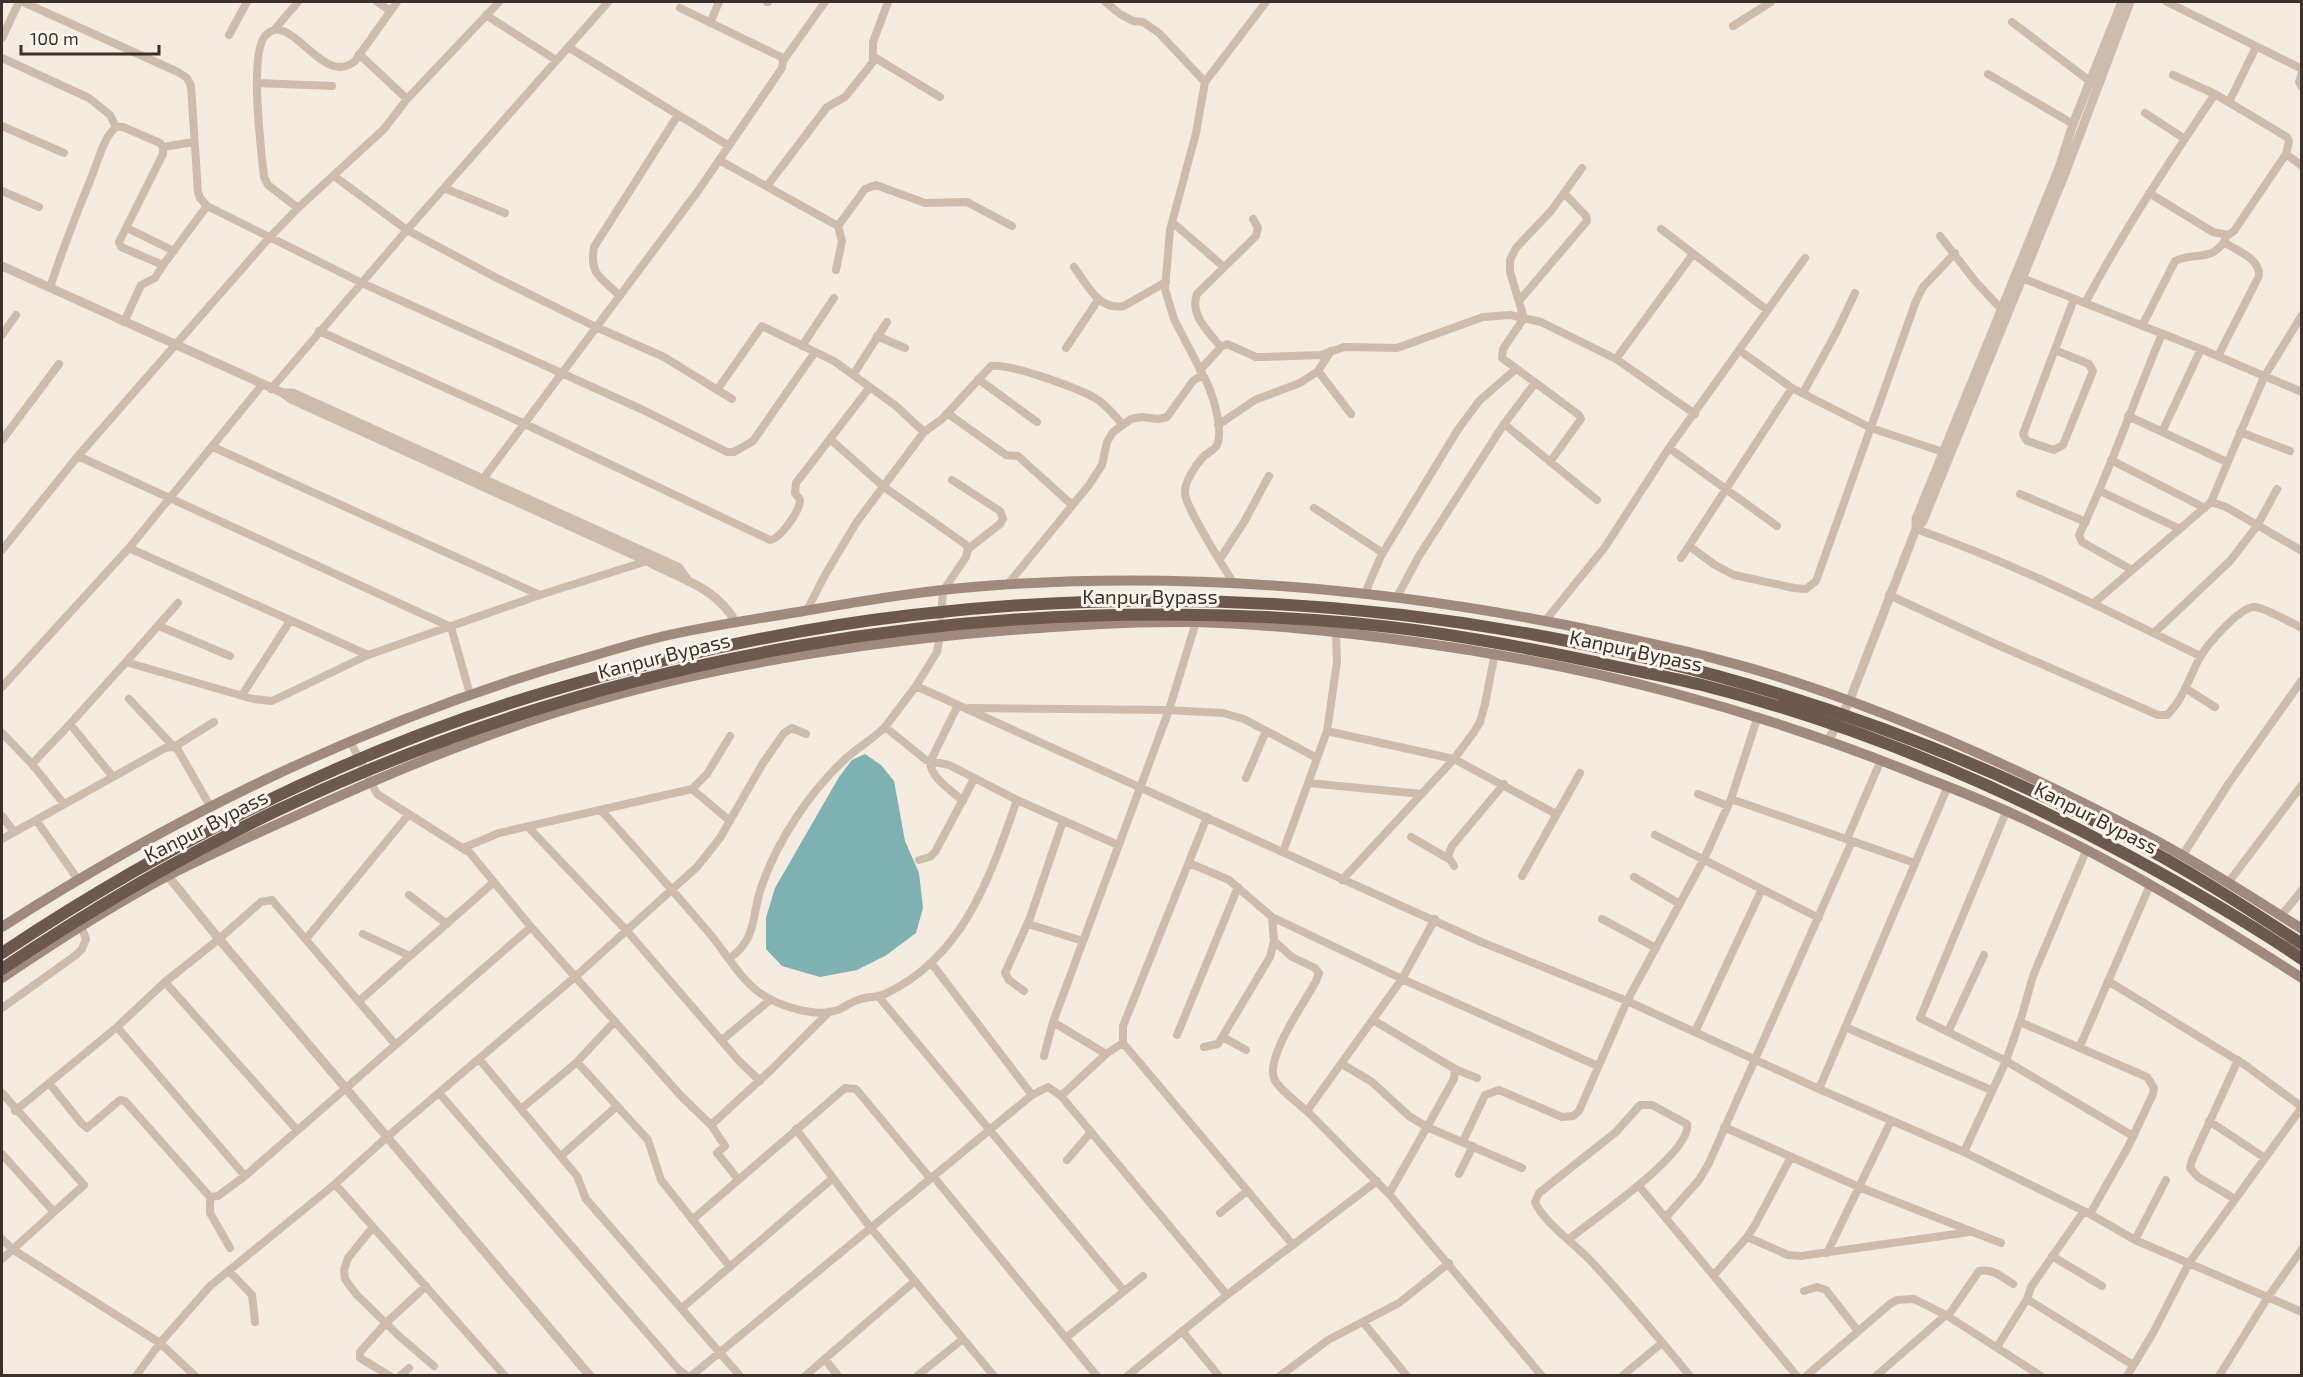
<svg xmlns="http://www.w3.org/2000/svg" width="2303" height="1377" font-family="'Exo 2',sans-serif">
	<rect width="100%" height="100%" fill="#f4ebe1"/>
	<path fill="#7fb0b2" d="M 865,754 L 881,765 L 894,781 L 905,841 L 919,873 L 923,908 L 916,933 L 885,956 L 857,970 L 820,977 L 782,966 L 766,949 L 766,918 L 775,888 L 839,777 L 852,760 Z"/>
	<g fill="none" stroke-linecap="round" stroke-linejoin="round">
		<path stroke="#cdbbac" stroke-width="8" d="M 23,2 L 178,72 L 187,78 L 191,86 L 198,192 L 200,198 L 207,206 L 362,283 L 641,409 L 727,452 L 734,452 L 753,441 L 815,352
			M 377,2 L 389,10
			M 767,2 L 768,2
			M 1105,2 L 1120,14 L 1133,21 L 1143,22 L 1159,33 L 1205,82
			M 2167,2 L 2302,69
			M 486,15 L 556,60
			M 2012,22 L 2091,82
			M 710,23 L 719,2
			M 1733,26 L 1771,2
			M 274,30 L 298,2
			M 229,35 L 247,2
			M 2,38 L 19,2
			M 568,47 L 729,146
			M 359,54 L 407,99
			M 874,57 L 940,97
			M 2,58 L 89,98 L 110,115 L 116,127
			M 783,61 L 825,2
			M 2302,73 L 2299,82 L 2302,87
			M 1988,74 L 2073,124
			M 257,83 L 332,86
			M 2229,102 L 2256,47
			M 2145,113 L 2185,139
			M 2,126 L 64,153
			M 163,147 L 194,142
			M 2286,154 L 2302,166
			M 719,160 L 838,226 L 842,241 L 836,270
			M 334,176 L 407,230 L 495,277 L 596,327 L 664,357 L 732,399
			M 767,186 L 827,107 L 845,97 L 873,62 L 873,42 L 888,2
			M 444,188 L 505,213
			M 2,191 L 39,207
			M 2149,193 L 2213,232 L 2228,235 L 2234,231 L 2286,154 L 2289,141 L 2287,137 L 2215,94 L 2173,75
			M 298,208 L 268,185 L 264,177 C 261,149 249,55 265,36 C 290,7 322,89 355,61 L 397,2
			M 1172,222 L 1224,267
			M 838,226 L 865,189 L 876,185 L 925,203 L 967,202 L 1012,226
			M 127,228 L 174,251
			M 1661,229 L 1767,310
			M 1940,236 L 1975,281 L 2001,309
			M 1693,254 L 1616,359 L 1695,414
			M 1074,267 C 1087,284 1098,311 1124,306 L 1166,282
			M 2017,276 L 2201,349 L 2302,392
			M 50,288 C 62,249 78,211 93,173 C 99,158 104,137 116,127 L 123,127 L 160,143 L 163,147 L 163,154 L 119,242 L 121,247 L 163,265 L 207,206
			M 620,296 C 601,277 589,275 594,247 L 678,115
			M 1519,301 L 1587,221 L 1586,216 L 1564,193
			M 2085,303 C 2124,230 2169,162 2215,94
			M 124,322 L 141,285 L 155,278 L 163,265
			M 2142,326 L 2175,261 C 2196,251 2211,263 2225,240
			M 319,331 L 525,424 L 770,540 C 780,539 800,511 800,500 L 795,493 L 796,483 L 870,387
			M 2,335 L 16,315
			M 877,336 L 905,348
			M 802,346 L 834,298
			M 1221,347 C 1209,332 1189,315 1197,294 L 1256,236 L 1258,228 L 1253,219
			M 1066,348 L 1098,300
			M 1739,350 L 1792,388 L 1871,428 L 1946,453
			M 2055,350 L 2089,364 L 2093,371 L 2063,445 L 2054,450 L 2027,441 L 2023,434 L 2074,299
			M 2218,356 L 2259,276 C 2260,258 2237,251 2224,242
			M 1200,370 L 1221,347 L 1227,344 L 1256,357 L 1264,357 L 1321,355 L 1344,347 L 1397,348 L 1483,317 L 1510,315 L 1541,322 L 1616,359
			M 1318,371 L 1351,414
			M 1202,373 L 1174,319 L 1165,289 L 1170,230 L 1196,133 L 1205,82 L 1266,2
			M 853,375 L 887,322
			M 978,379 L 1037,422
			M 271,389 L 407,230 L 608,2
			M 717,390 L 762,326 L 834,361 L 896,406 L 924,432
			M 1803,393 L 1837,331 L 1855,293
			M 947,413 L 1006,455 L 1018,456 L 1072,505
			M 2128,416 L 2227,462
			M 1504,424 L 1535,383
			M 1218,425 L 1255,400 L 1300,383 L 1318,371 L 1331,351
			M 2162,432 L 2201,349
			M 2240,432 L 2290,451
			M 830,439 L 884,487 L 965,544 L 968,549 L 966,557 L 943,591 L 941,616
			M 2,440 L 59,364
			M 213,447 L 540,595
			M 1669,448 L 1777,526
			M 78,456 L 451,627 L 470,694
			M 2111,460 L 2205,508
			M 1550,462 L 1581,419 L 1579,415 L 1502,358 L 1503,349 L 1524,318 L 1510,272 L 1510,260 L 1516,248 L 1551,211 L 1582,168
			M 952,480 L 1000,511 L 1003,519 L 1000,524 L 968,549
			M 480,483 L 698,191 L 782,68 L 783,61 L 781,57 L 680,8
			M 2100,491 L 2180,529
			M 2020,494 L 2086,522
			M 2211,502 L 2226,507 L 2302,551
			M 1314,508 L 1383,553
			M 1916,529 C 2014,563 2107,610 2200,656
			M 1689,546 L 1715,565 L 1734,575 L 1794,588 L 1806,589 L 1816,581 L 1916,301 L 1923,287 L 1955,253
			M 129,548 L 368,655
			M 2,550 L 78,456 L 269,238 L 298,208 L 384,129 L 407,99 L 499,2
			M 1681,558 L 1792,388
			M 1220,559 L 1244,522 L 1269,476
			M 2132,570 L 2082,542 L 2079,535 C 2111,469 2134,400 2162,334
			M 1008,584 L 1089,485 L 1102,465 L 1107,442 L 1113,432 L 1131,419 L 1142,417 L 1158,419 L 1167,417 L 1193,381 L 1199,377 L 1204,377 C 1212,391 1224,429 1217,445 C 1215,450 1207,453 1203,457 C 1195,466 1184,482 1185,494 C 1187,510 1224,567 1234,584
			M 1365,593 L 1381,556 L 1457,431 L 1479,401 L 1516,369
			M 1889,595 L 1991,642 L 2158,715 L 2167,715 C 2183,700 2189,678 2199,659 C 2206,646 2240,606 2255,607 C 2268,609 2289,622 2302,628
			M 1397,597 L 1419,556 L 1504,424 L 1597,500
			M 2094,603 L 2211,502 L 2264,377 L 2302,315
			M 807,610 L 825,575 L 856,523 L 924,432 L 942,419 L 991,366 C 1010,363 1077,388 1095,398 C 1106,404 1114,415 1122,424
			M 1545,621 L 1605,547 L 1669,448 L 1805,258
			M 159,626 L 230,656
			M 2154,633 L 2230,561 L 2257,526 L 2277,489
			M 940,634 L 937,652 L 916,686 L 1479,941 L 1627,1001 L 1819,1089 L 1964,1152 L 2090,1214 L 2135,1240 L 2302,1312
			M 126,662 L 178,603
			M 916,686 L 885,727 L 926,760 L 949,765 L 1017,800 L 1118,845
			M 2,687 L 129,548 L 262,385
			M 2185,688 L 2215,707
			M 242,695 L 290,621
			M 129,699 L 174,747 L 214,722
			M 958,705 L 930,762 C 931,778 951,790 963,801
			M 969,708 L 1169,710 L 1223,713 L 1244,719 L 1317,758
			M 1327,731 L 1454,759 L 1556,814
			M 2,733 L 32,764 L 64,804
			M 350,741 L 377,794 L 470,853 L 531,927 L 681,1096 L 711,1125 L 725,1146 L 717,1153 L 738,1179
			M 32,764 L 70,724
			M 113,777 L 165,748 L 174,747 L 178,750 L 210,806
			M 1246,778 L 1266,731
			M 1308,783 L 1422,794
			M 692,789 L 707,774 L 730,736
			M 1698,794 L 1728,806
			M 1731,799 L 1915,863
			M 601,810 C 638,851 674,892 710,934 C 725,952 741,980 760,993 C 779,1006 814,1018 838,1010 C 845,1007 851,1002 858,1000 C 867,996 876,998 885,994 C 964,957 990,877 1017,800
			M 2,816 L 14,832
			M 36,820 L 77,878
			M 529,828 L 627,931 L 739,1061 L 760,1081
			M 1655,835 L 1819,918
			M 1411,837 L 1449,859
			M 2,839 L 113,777 L 70,724 L 126,662 L 253,699 L 272,701 L 368,655 L 540,595 L 647,561 L 650,558
			M 1847,839 L 1881,760
			M 463,848 L 499,833 L 692,789 L 730,821
			M 2086,851 L 2033,976 L 2022,1015 L 2006,1061 L 2133,1136
			M 1283,852 L 1327,731 L 1337,662 L 1336,631
			M 2182,856 L 2229,783 L 2302,680
			M 919,860 L 930,857 L 935,852 L 974,779
			M 1189,863 L 1229,880 L 1272,917 L 1402,979 L 1598,1066
			M 1454,866 L 1448,856 L 1452,846 L 1504,784
			M 1522,876 L 1580,773
			M 1634,877 L 1680,904
			M 1342,880 L 1454,759 L 1474,732 L 1480,722 L 1485,704 L 1495,653
			M 2228,883 L 2302,785
			M 409,895 L 447,924
			M 2281,916 L 2302,890
			M 1435,919 L 1402,979 L 1307,1111 L 1389,1194 L 1542,1376
			M 1602,919 L 1656,948
			M 1028,924 L 1083,941
			M 363,934 L 410,956
			M 306,939 L 409,814
			M 1274,941 L 1292,957 L 1315,968 L 1319,973 L 1316,981 C 1305,1002 1266,1056 1274,1078 C 1277,1088 1299,1104 1307,1111
			M 730,958 C 758,938 751,915 762,885 C 778,840 808,795 842,762 C 855,749 872,740 885,727
			M 932,964 L 1032,1095
			M 2108,981 L 2245,1065 L 2302,1107
			M 165,982 L 219,939 L 261,902 L 272,900 L 395,1044
			M 1024,991 L 1009,980 L 1005,973 L 1030,918 L 1063,821
			M 878,996 L 1124,1291
			M 359,1001 L 494,882
			M 2,1008 L 76,955 L 82,949 L 86,939 L 81,926
			M 2020,1022 L 2147,1077 L 2154,1088 L 2153,1094 L 2128,1147 L 2090,1214
			M 1845,1027 L 1991,1090
			M 1695,1032 L 1762,889
			M 1948,1032 L 1984,955
			M 1177,1035 L 1238,887
			M 1223,1037 L 1246,1050
			M 722,1040 L 770,1000
			M 1123,1043 L 1123,1026 L 1207,817
			M 2080,1046 L 2150,885
			M 1204,1047 L 1218,1044 L 1270,957 L 1274,941 L 1272,917
			M 1106,1054 L 1123,1043 L 1293,1245
			M 1044,1056 L 1053,1022
			M 479,1059 L 577,1176 L 586,1199 L 740,1376
			M 577,1062 L 648,1140 L 661,1180 L 730,1267
			M 1342,1064 L 1372,1082 L 1409,1116 L 1427,1127 L 1454,1079 L 1455,1069 L 1373,1020
			M 1455,1069 L 1477,1078
			M 49,1083 L 82,1124 L 87,1128 L 120,1100 L 125,1101 L 210,1197 L 218,1196 L 245,1176
			M 1819,1089 L 1948,786
			M 2,1093 L 84,1185 L 2,1259
			M 439,1093 L 679,1370 L 688,1376
			M 1061,1096 L 1106,1054 L 1053,1022 L 1169,710 L 1196,622
			M 521,1109 L 577,1062 L 615,1021
			M 15,1111 L 117,1027
			M 2209,1121 L 2265,1158
			M 711,1125 L 771,1070 L 829,1012
			M 1724,1127 L 1859,1187 L 2001,1243
			M 796,1129 L 870,1227 L 994,1376
			M 297,1130 L 165,982 L 117,1027 L 245,1176 C 340,1093 435,1010 531,927
			M 1463,1141 L 1485,1095 L 1499,1090 L 1562,1117 L 1573,1116 L 1579,1111 L 1627,1001 L 1704,859 L 1731,799 L 1758,716
			M 1964,1152 L 2006,1061 L 1920,1018 L 2006,812
			M 2,1154 L 54,1212
			M 561,1156 L 617,1106
			M 1067,1160 L 1091,1132
			M 1459,1174 L 1473,1146
			M 933,1176 L 1097,1376
			M 335,1184 L 505,1376
			M 1639,1186 L 1797,1376
			M 1389,1194 L 1427,1127 L 1522,1168
			M 210,1197 L 210,1213 L 230,1248
			M 2235,1199 L 2198,1177 L 2190,1168 L 2192,1160 L 2238,1060
			M 2084,1211 L 2031,1287 L 2027,1299 L 2133,1365
			M 1220,1213 L 1247,1191
			M 1666,1217 L 1699,1180 L 1709,1163 L 1852,841
			M 692,1220 L 845,1088 L 856,1089 L 930,1178
			M 373,1227 L 348,1258 L 344,1270 L 345,1279 L 356,1294 L 399,1336 L 434,1366
			M 1747,1237 L 1788,1255 L 1801,1256 L 1970,1232
			M 2,1239 L 12,1249 L 160,1343 L 195,1376
			M 1569,1239 C 1591,1221 1693,1152 1687,1124 L 1652,1105 L 1640,1105 L 1616,1132 L 1539,1193 L 1535,1202 C 1542,1220 1574,1244 1589,1259 C 1624,1296 1657,1336 1690,1376
			M 2135,1240 L 2166,1180
			M 1827,1253 L 1891,1121
			M 2052,1256 L 2102,1286
			M 229,1271 L 252,1295 L 255,1322
			M 1714,1275 L 1747,1237 L 1755,1225 L 1791,1157
			M 1804,1291 L 1817,1287 L 1826,1290 L 1858,1331
			M 682,1308 L 833,1178
			M 1948,1316 L 1979,1271 C 1992,1268 2002,1277 2013,1284
			M 1363,1322 L 1407,1376
			M 1182,1331 L 1219,1376
			M 1067,1337 L 1143,1276
			M 1997,1347 L 2027,1299
			M 825,1359 L 838,1376
			M 136,1376 L 160,1343 L 210,1286 L 335,1184 L 387,1137 L 575,977 L 697,867 L 720,838 L 763,763 L 784,733 L 792,728 L 806,734
			M 390,1376 L 360,1358 L 360,1352 L 386,1323 L 426,1286
			M 400,1376 L 409,1368
			M 691,1376 L 1032,1095 L 1048,1087 L 1061,1096 L 1227,1295
			M 805,1376 L 915,1281
			M 917,1376 L 963,1339
			M 1127,1376 L 1227,1295 L 1377,1181
			M 1280,1376 L 1328,1340 L 1399,1303 L 1449,1263
			M 1622,1376 L 1662,1343
			M 1806,1376 L 1890,1304 L 1897,1300 L 1914,1299 L 1946,1315 L 2041,1376
			M 1876,1376 L 1946,1315
			M 2127,1376 L 2153,1333 L 2189,1263 L 2302,1107
			M 2219,1376 L 2268,1297 L 2302,1249"/>
		<path stroke="#cdbbac" stroke-width="9" d="M 2,266 L 283,393 L 293,400 L 647,561 C 680,579 717,587 736,623
			M 283,393 L 293,393 L 678,567 L 687,579
			M 1916,529 L 1923,521 L 2066,171 L 2130,2
			M 1829,739 L 1849,702 L 1916,529 L 1916,519 L 2059,168 L 2073,124 L 2122,2
			M 168,876 L 219,939 L 590,1376"/>
		<path stroke="#a18a7d" stroke-width="10" d="M 2,927 C 184,810 380,716 589,657 C 612,650 636,643 660,637 C 707,626 756,619 804,611 C 868,600 933,589 998,585 C 1198,571 1399,590 1595,631 C 1654,644 1715,657 1773,675 C 1905,716 2033,775 2155,840 C 2205,867 2253,898 2302,929
			M 2,978 C 56,941 111,906 169,875 C 212,853 258,833 302,813 C 391,772 482,734 577,706 C 714,665 856,643 999,631 C 1064,626 1129,621 1195,622 C 1268,624 1342,632 1415,642 C 1593,666 1756,709 1923,777 C 1965,793 2007,810 2047,830 C 2136,873 2219,925 2302,978"/>
		<path stroke="#6c584f" stroke-width="12" d="M 2,953 C 171,841 357,747 553,690 C 670,656 790,629 912,615 C 1325,567 1755,642 2124,836 C 2185,868 2244,906 2302,944
			M 2,969 C 90,910 182,856 278,810 C 611,653 986,590 1352,623 C 1441,631 1531,648 1618,667 C 1646,673 1674,678 1702,685 C 1852,723 1997,784 2133,858 C 2190,889 2248,922 2302,959"/>
	</g>
	<g text-anchor="middle" stroke-width="6" stroke-linejoin="round" paint-order="stroke">
		<g font-size="20" fill="#3b302b" stroke="#fbf5ee">
			<text x="1150" y="604">Kanpur Bypass</text>
			<text transform="translate(1636 651) rotate(12)" y="7">Kanpur Bypass</text>
			<text transform="translate(664 656) rotate(-14)" y="7">Kanpur Bypass</text>
			<text transform="translate(2096 818) rotate(27)" y="7">Kanpur Bypass</text>
			<text transform="translate(206 826) rotate(-27)" y="7">Kanpur Bypass</text>
		</g>
	</g>
	<rect width="2303" height="1377" fill="none" stroke="#3b302b" stroke-width="6"/>
	<path d="M21 45v9h138v-9" fill="none" stroke="#3b302b" stroke-width="3"/>
	<text x="30" y="45" font-size="18" fill="#3b302b" stroke="#fbf5ee" stroke-width="4.5" paint-order="stroke">100 m</text>
</svg>
